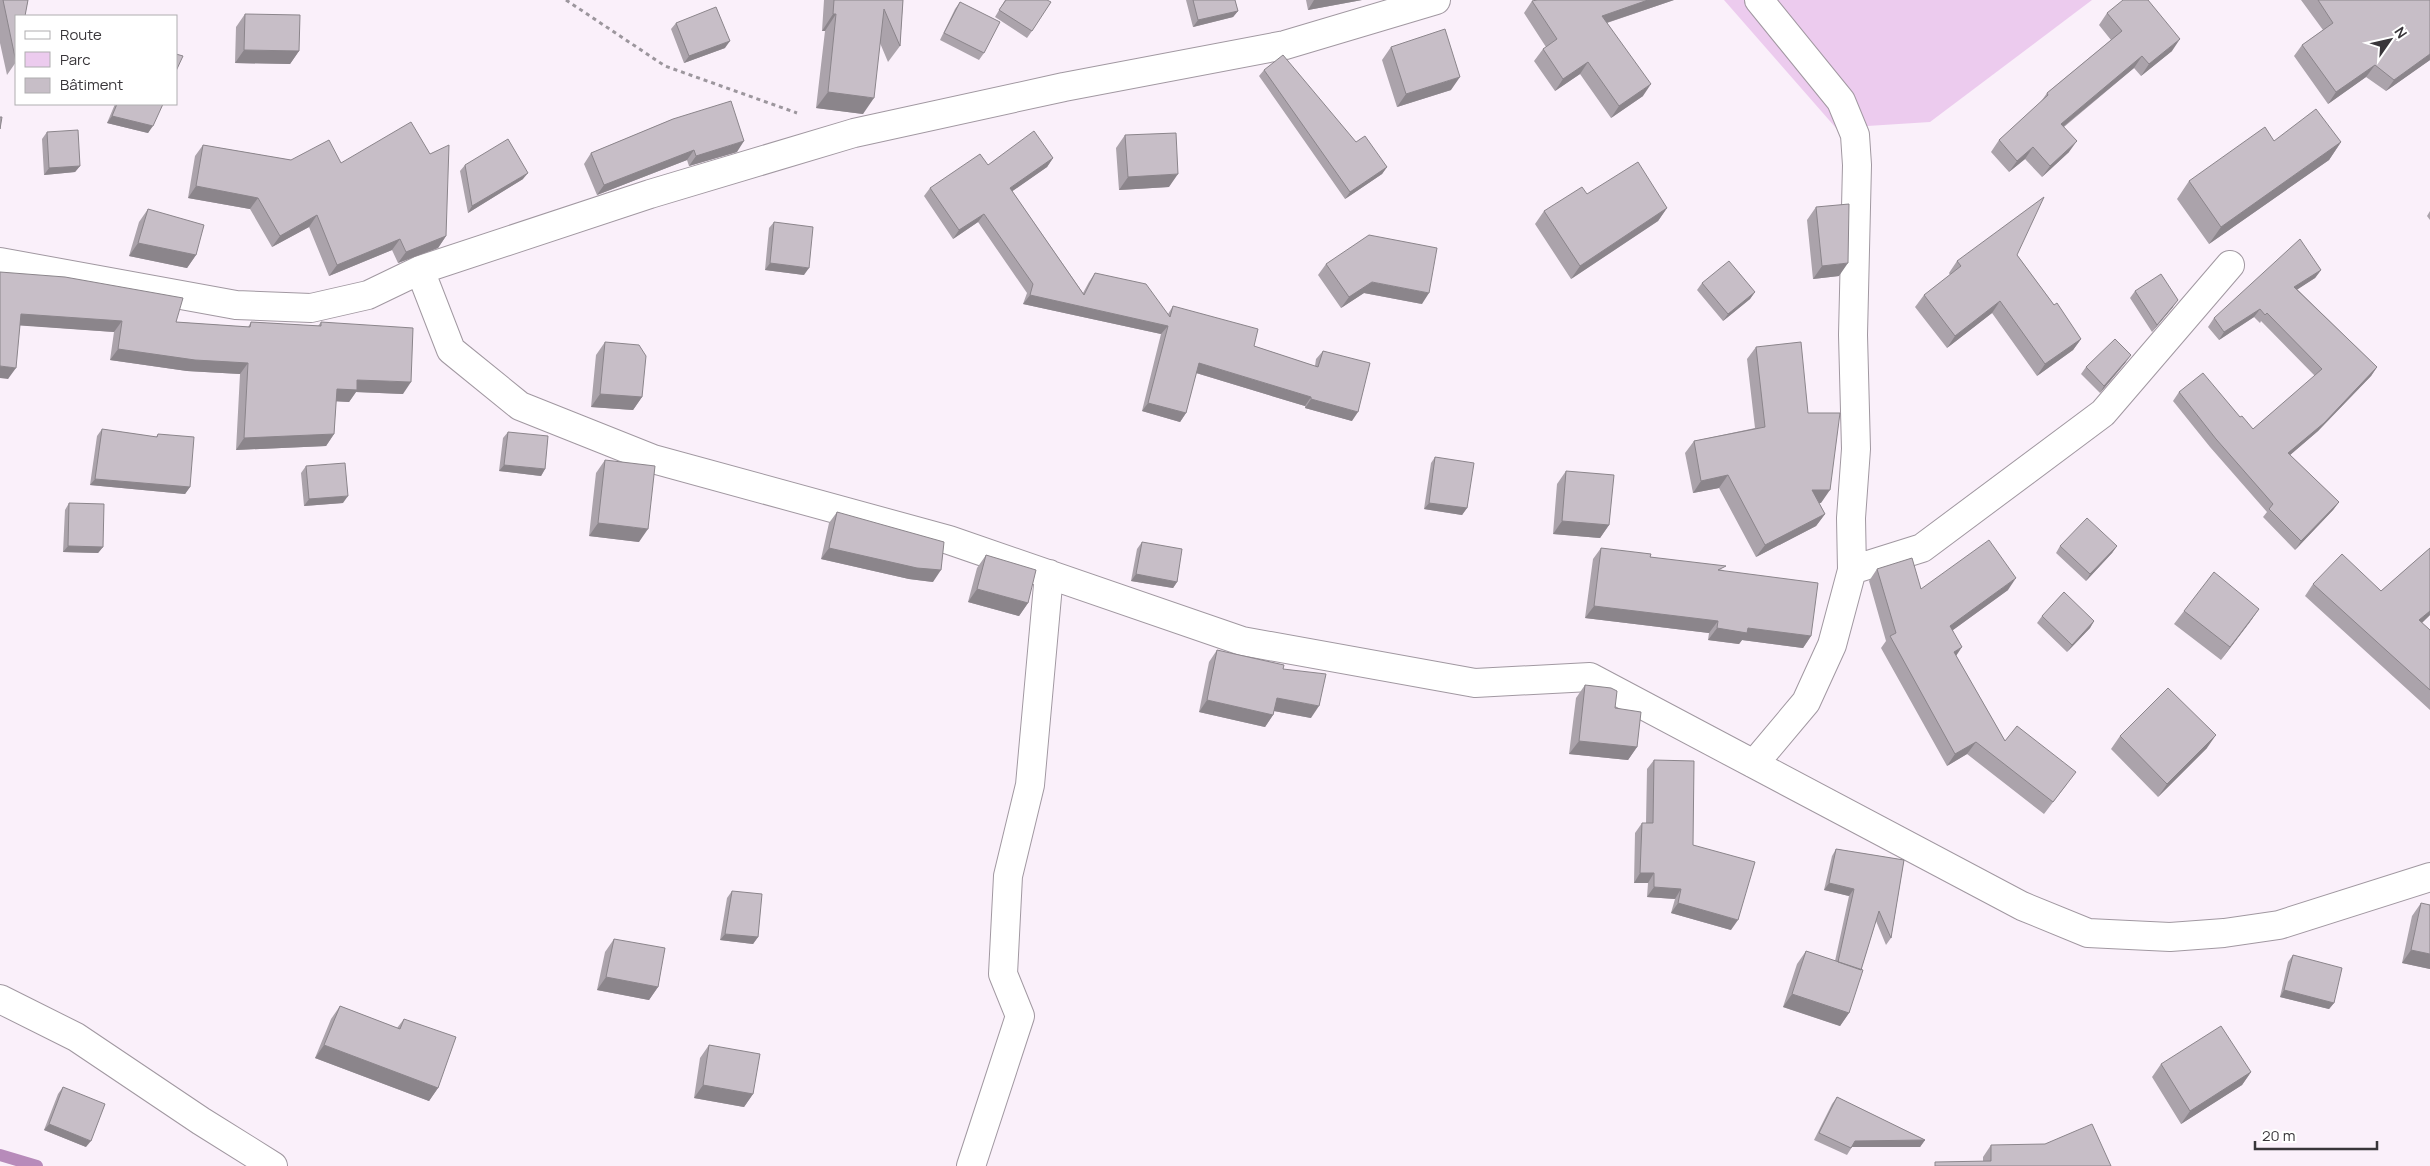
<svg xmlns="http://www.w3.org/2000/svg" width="2430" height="1166" font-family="Manrope,sans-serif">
	<rect width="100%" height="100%" fill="#faf0fa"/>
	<path fill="#eccbee" d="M 1724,0 L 2092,0 L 1930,122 L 1836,128 Z"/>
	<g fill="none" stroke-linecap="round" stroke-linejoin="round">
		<path stroke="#b78bba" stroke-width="12" d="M 0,1155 L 37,1166"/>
		<g stroke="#a198a1" stroke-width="30">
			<path id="street" d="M 1759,0 L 1841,101 L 1855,135 L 1857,165 L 1853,335 L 1856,449 L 1851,518 L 1852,570 L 1832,645 L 1806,702 L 1754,764 L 2022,906 L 2088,933 L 2170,937 L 2224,933 L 2279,925 L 2430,877
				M 0,262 L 236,305 L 311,308 L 368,295 L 420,270 L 650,194 L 854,133 L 1064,87 L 1285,45 L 1436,0
				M 420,270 L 451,350 L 520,406 L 653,459 L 949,540 L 1242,641 L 1475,683 L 1590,677 L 1754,764
				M 1852,570 L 1922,548 L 2103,413 L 2230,265
				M 0,999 L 76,1037 L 201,1121 L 273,1166
				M 971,1166 L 1020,1016 L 1003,974 L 1008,876 L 1030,785 L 1049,574"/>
		</g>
		<path stroke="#9c969d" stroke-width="3" stroke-dasharray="4 4" stroke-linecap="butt" d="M 566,0 L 665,66 L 797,113"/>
		<use href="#street" stroke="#fff" stroke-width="28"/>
	</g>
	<path fill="#aba3ab" d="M 0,0 L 28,0 L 16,62 L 7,75 L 0,43 Z
		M 824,0 L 903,0 L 900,46 L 888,62 L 880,43 L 863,114 L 816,108 L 825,31 L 822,31 Z
		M 1005,0 L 1032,31 L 1027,38 L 995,17 Z
		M 1186,0 L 1235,0 L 1238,11 L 1233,17 L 1193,27 Z
		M 1306,0 L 1362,0 L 1308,10 Z
		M 1537,0 L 1674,0 L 1607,23 L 1643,96 L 1611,118 L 1580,74 L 1555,91 L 1534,61 L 1543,49 L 1546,47 L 1524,13 L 1532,1 Z
		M 2301,0 L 2430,0 L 2430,60 L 2386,91 L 2366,77 L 2328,104 L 2294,56 L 2302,45 L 2323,30 Z
		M 960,2 L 984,53 L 979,60 L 940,40 L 955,9 Z
		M 2107,13 L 2172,51 L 2141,76 L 2134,68 L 2064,127 L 2069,152 L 2042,177 L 2025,159 L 2009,172 L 1991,152 L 1999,140 L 2040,103 L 2047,93 L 2111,40 L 2099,25 Z
		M 245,14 L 299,51 L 290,64 L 235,63 L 236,27 Z
		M 676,23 L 725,48 L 684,63 L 671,29 Z
		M 1391,47 L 1451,90 L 1397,107 L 1382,60 Z
		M 1264,70 L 1387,167 L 1382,174 L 1345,199 L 1259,76 Z
		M 115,104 L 163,104 L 148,133 L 107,123 Z
		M 673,119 L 737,152 L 689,166 L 687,160 L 597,195 L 584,164 L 591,153 Z
		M 47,132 L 80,166 L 75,172 L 44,175 L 42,139 Z
		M 1125,135 L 1169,187 L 1119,190 L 1116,148 Z
		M 2274,141 L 2341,142 L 2329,160 L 2209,244 L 2177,199 L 2189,181 Z
		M 203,145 L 291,160 L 341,163 L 446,236 L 438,248 L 398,263 L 392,250 L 329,276 L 309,227 L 272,247 L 250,209 L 188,198 L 195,156 Z
		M 1053,158 L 1047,167 L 1012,191 L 1083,293 L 1089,282 L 1095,273 L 1168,314 L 1173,306 L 1254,346 L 1315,366 L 1316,359 L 1323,351 L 1352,421 L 1305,408 L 1305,406 L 1196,373 L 1186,413 L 1180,422 L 1142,411 L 1161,334 L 1023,304 L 1027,293 L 978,222 L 953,239 L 924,196 L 930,188 L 988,165 Z
		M 465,165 L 523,179 L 468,213 L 460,171 Z
		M 1587,194 L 1667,208 L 1658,221 L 1571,279 L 1535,224 L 1544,211 Z
		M 1816,207 L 1839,276 L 1813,279 L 1807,220 Z
		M 148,209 L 196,255 L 187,268 L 129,256 L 139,222 Z
		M 2430,211 L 2430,220 L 2427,216 Z
		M 774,222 L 804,275 L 765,270 L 769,228 Z
		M 2017,255 L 2054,305 L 2081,339 L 2073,350 L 2037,376 L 1992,313 L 1947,348 L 1915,307 L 1924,295 L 1950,275 L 1949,273 L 1957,261 Z
		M 1326,264 L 1422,304 L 1364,293 L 1341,308 L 1318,275 Z
		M 2321,270 L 2315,278 L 2297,289 L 2377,367 L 2371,376 L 2318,431 L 2290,455 L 2339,502 L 2333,510 L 2295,550 L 2263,517 L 2267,512 L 2210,447 L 2173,401 L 2179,392 L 2240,417 L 2253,429 L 2315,376 L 2261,321 L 2260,323 L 2254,317 L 2219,340 L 2208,327 L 2214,318 Z
		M 0,272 L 176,322 L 248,327 L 251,322 L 318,326 L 321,322 L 403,394 L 356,392 L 349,402 L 336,401 L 334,434 L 326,446 L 236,450 L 240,374 L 187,371 L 110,360 L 114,332 L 20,325 L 8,379 Z
		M 1702,283 L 1755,292 L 1750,299 L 1723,321 L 1697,290 Z
		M 2135,291 L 2173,307 L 2152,332 L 2130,298 Z
		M 605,342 L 642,397 L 633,410 L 591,407 L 596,355 Z
		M 1756,347 L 1808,413 L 1821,503 L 1819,503 L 1825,514 L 1816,526 L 1756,557 L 1719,488 L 1693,493 L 1685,453 L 1694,441 L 1755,428 L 1747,359 Z
		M 2126,362 L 2100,393 L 2081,374 L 2086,367 Z
		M 102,429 L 156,437 L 158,434 L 190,487 L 185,494 L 90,485 L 97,436 Z
		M 508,432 L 545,469 L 541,476 L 499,471 L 503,438 Z
		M 1435,457 L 1467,508 L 1462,515 L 1424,509 L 1431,463 Z
		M 605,460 L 639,542 L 589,536 L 596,473 Z
		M 306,466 L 343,503 L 304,506 L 301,473 Z
		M 1566,471 L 1609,525 L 1600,538 L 1553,534 L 1557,484 Z
		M 69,503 L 103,547 L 98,553 L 63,552 L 65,510 Z
		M 837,512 L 933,582 L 909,579 L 821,559 L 829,523 Z
		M 1142,542 L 1177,582 L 1173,588 L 1131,581 L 1137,549 Z
		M 2060,546 L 2117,546 L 2112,553 L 2086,581 L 2056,553 Z
		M 1601,548 L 1723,570 L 1811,636 L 1803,648 L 1742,640 L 1739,644 L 1708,640 L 1709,633 L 1585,618 L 1593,559 Z
		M 2430,548 L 2430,615 L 2422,623 L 2430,630 L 2430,710 L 2305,596 L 2313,584 L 2381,591 Z
		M 986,555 L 1028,603 L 1019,616 L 968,602 L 977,568 Z
		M 1877,569 L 1921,589 L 2008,590 L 1953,630 L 1956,656 L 2005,741 L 2067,784 L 2044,814 L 1967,754 L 1947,766 L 1881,648 L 1886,641 L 1869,581 Z
		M 2259,609 L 2221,660 L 2174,624 L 2184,611 Z
		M 2042,616 L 2094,621 L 2090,628 L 2067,652 L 2037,623 Z
		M 1217,650 L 1283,669 L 1311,718 L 1274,711 L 1273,715 L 1265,727 L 1199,712 L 1209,662 Z
		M 1585,685 L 1615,708 L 1637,747 L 1628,760 L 1569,754 L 1576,698 Z
		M 2120,736 L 2207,748 L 2158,797 L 2111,749 Z
		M 1654,760 L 1693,845 L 1731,930 L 1671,913 L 1675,899 L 1647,897 L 1648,883 L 1634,883 L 1635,833 L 1642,823 L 1646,823 L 1647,769 Z
		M 1836,849 L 1904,860 L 1891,938 L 1886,945 L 1876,921 L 1861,970 L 1849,1013 L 1840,1026 L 1783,1007 L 1797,964 L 1806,951 L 1835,961 L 1849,896 L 1824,890 L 1832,856 Z
		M 732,891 L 758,937 L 753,944 L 720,940 L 727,898 Z
		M 2421,903 L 2430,969 L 2402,963 L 2412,916 Z
		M 614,939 L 658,987 L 649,1000 L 597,990 L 605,952 Z
		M 2293,955 L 2334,1003 L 2329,1009 L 2280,997 L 2288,962 Z
		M 340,1006 L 397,1028 L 404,1019 L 438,1088 L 429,1101 L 315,1058 L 331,1019 Z
		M 709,1045 L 753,1094 L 744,1107 L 694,1098 L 700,1058 Z
		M 2161,1064 L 2251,1072 L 2242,1085 L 2181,1124 L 2152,1077 Z
		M 63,1087 L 86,1147 L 44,1130 L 58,1094 Z
		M 1837,1097 L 1925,1140 L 1920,1147 L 1852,1147 L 1847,1155 L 1814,1140 L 1832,1104 Z
		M 1991,1145 L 2111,1166 L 1983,1161 L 1983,1157 Z"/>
	<path fill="#8b858b" d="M 1314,0 L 1362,0 L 1308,10 Z
		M 1648,0 L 1674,0 L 1594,27 L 1602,16 Z
		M 1238,11 L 1233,17 L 1193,27 L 1198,20 Z
		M 833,14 L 836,14 L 825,31 L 822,31 Z
		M 2180,39 L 2172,51 L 2141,76 L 2149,64 Z
		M 730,41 L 725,48 L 684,63 L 689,56 Z
		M 244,50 L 299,51 L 290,64 L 235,63 Z
		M 2430,54 L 2430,60 L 2386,91 L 2394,80 Z
		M 2142,56 L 2134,68 L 2053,135 L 2061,124 Z
		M 1588,62 L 1580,74 L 1555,91 L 1563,79 Z
		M 2375,65 L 2366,77 L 2328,104 L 2336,92 Z
		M 1460,77 L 1451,90 L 1397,107 L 1406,94 Z
		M 1651,84 L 1643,96 L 1611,118 L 1619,106 Z
		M 828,92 L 874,98 L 863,114 L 816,108 Z
		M 112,116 L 153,126 L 148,133 L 107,123 Z
		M 744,141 L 737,152 L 689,166 L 696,156 Z
		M 2077,141 L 2069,152 L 2042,177 L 2050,166 Z
		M 2341,142 L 2329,160 L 2209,244 L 2221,227 Z
		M 2033,147 L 2025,159 L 2009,172 L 2017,161 Z
		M 694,150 L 687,160 L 597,195 L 604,185 Z
		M 1053,158 L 1047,167 L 1004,197 L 1010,188 Z
		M 80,166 L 75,172 L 44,175 L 49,168 Z
		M 1387,167 L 1382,174 L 1345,199 L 1350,192 Z
		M 528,173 L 523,179 L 468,213 L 472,206 Z
		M 1178,174 L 1169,187 L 1119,190 L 1128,177 Z
		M 196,186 L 258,198 L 250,209 L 188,198 Z
		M 1667,208 L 1658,221 L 1571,279 L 1580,266 Z
		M 984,214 L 978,222 L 953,239 L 959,230 Z
		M 317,215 L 309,227 L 272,247 L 280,236 Z
		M 446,236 L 438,248 L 398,263 L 406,252 Z
		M 400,239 L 392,250 L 329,276 L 337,265 Z
		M 138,243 L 196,255 L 187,268 L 129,256 Z
		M 770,263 L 809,268 L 804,275 L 765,270 Z
		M 1848,263 L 1839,276 L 1813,279 L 1822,266 Z
		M 2321,270 L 2315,278 L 2289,295 L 2294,287 Z
		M 1372,282 L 1429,293 L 1422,304 L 1364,293 L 1341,308 L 1349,297 Z
		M 1755,292 L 1750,299 L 1723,321 L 1728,314 Z
		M 1030,295 L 1168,326 L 1161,334 L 1023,304 Z
		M 2178,300 L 2173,307 L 2152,332 L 2157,325 Z
		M 2000,301 L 1992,313 L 1947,348 L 1955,336 Z
		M 2260,309 L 2254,317 L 2219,340 L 2224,332 Z
		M 21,314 L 122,321 L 114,332 L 13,325 Z
		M 2081,339 L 2073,350 L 2037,376 L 2045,364 Z
		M 118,349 L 248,363 L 240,374 L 187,371 L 110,360 Z
		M 2131,355 L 2126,362 L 2100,393 L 2104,386 Z
		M 1199,363 L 1311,397 L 1305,406 L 1193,372 Z
		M 0,366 L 16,368 L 8,379 L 0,378 Z
		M 2377,367 L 2371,376 L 2318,431 L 2282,462 L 2288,453 Z
		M 357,380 L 411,382 L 403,394 L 356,392 L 349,402 L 329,401 L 337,389 Z
		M 600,394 L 642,397 L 633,410 L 591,407 Z
		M 1311,399 L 1358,412 L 1352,421 L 1305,408 Z
		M 1148,403 L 1186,413 L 1180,422 L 1142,411 Z
		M 334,434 L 326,446 L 236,450 L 244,438 Z
		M 504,465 L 545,469 L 541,476 L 499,471 Z
		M 1728,475 L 1719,488 L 1693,493 L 1701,481 Z
		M 95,479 L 190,487 L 185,494 L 90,485 Z
		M 1812,490 L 1830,490 L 1821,503 L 1804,502 Z
		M 348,496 L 343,503 L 304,506 L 309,499 Z
		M 2339,502 L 2333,510 L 2295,550 L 2301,541 Z
		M 1429,503 L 1467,508 L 1462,515 L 1424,509 Z
		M 1825,514 L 1816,526 L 1756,557 L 1765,545 Z
		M 1562,521 L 1609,525 L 1600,538 L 1553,534 Z
		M 598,523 L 648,529 L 639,542 L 589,536 Z
		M 68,546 L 103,547 L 98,553 L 63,552 Z
		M 2117,546 L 2112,553 L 2086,581 L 2090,574 Z
		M 829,548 L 941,570 L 933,582 L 909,579 L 821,559 Z
		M 1136,574 L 1177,582 L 1173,588 L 1131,581 Z
		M 2016,578 L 2008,590 L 1942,638 L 1950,626 Z
		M 977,589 L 1028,603 L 1019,616 L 968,602 Z
		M 1594,606 L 1718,621 L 1709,633 L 1585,618 Z
		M 2259,609 L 2250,622 L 2221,660 L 2230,647 Z
		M 2430,611 L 2430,615 L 2411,633 L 2419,620 Z
		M 2094,621 L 2090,628 L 2067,652 L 2072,645 Z
		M 1717,628 L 1748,628 L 1811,636 L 1803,648 L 1742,640 L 1739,644 L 1708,640 Z
		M 1962,647 L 1954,659 L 1954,652 Z
		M 1277,698 L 1319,706 L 1311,718 L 1269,710 Z
		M 1207,700 L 1273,715 L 1265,727 L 1199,712 Z
		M 2216,735 L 2207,748 L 2158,797 L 2167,784 Z
		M 1579,741 L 1637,747 L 1628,760 L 1569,754 Z
		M 1976,742 L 1967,754 L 1947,766 L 1955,754 Z
		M 1640,873 L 1654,873 L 1648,883 L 1634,883 Z
		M 1829,883 L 1854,889 L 1849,896 L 1824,890 Z
		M 1654,887 L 1681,889 L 1675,899 L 1647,897 Z
		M 1678,903 L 1738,920 L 1731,930 L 1671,913 Z
		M 725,934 L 758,937 L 753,944 L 720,940 Z
		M 2411,950 L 2430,954 L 2430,969 L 2402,963 Z
		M 606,977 L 658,987 L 649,1000 L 597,990 Z
		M 2284,990 L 2334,1003 L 2329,1009 L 2280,997 Z
		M 1792,994 L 1849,1013 L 1840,1026 L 1783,1007 Z
		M 324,1045 L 438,1088 L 429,1101 L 315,1058 Z
		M 2251,1072 L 2242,1085 L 2181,1124 L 2190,1111 Z
		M 703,1085 L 753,1094 L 744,1107 L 694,1098 Z
		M 49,1124 L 91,1141 L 86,1147 L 44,1130 Z
		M 1925,1140 L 1920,1147 L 1850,1147 L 1855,1141 Z"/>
	<path fill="#c7bec7" stroke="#8b858b" d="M 3,0 L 28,0 L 25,16 L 16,16 L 16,62 Z
		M 834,0 L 903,0 L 900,46 L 884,9 L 874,98 L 828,92 L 836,14 L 833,14 Z
		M 1006,0 L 1047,0 L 1051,2 L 1032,31 L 999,10 Z
		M 1193,0 L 1235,0 L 1238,11 L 1198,20 Z
		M 1537,0 L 1648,0 L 1602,16 L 1651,84 L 1619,106 L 1588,62 L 1563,79 L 1543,49 L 1557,39 L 1532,1 Z
		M 2123,0 L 2148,0 L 2180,39 L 2149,64 L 2142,56 L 2061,124 L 2077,141 L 2050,166 L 2033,147 L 2017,161 L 1999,140 L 2048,95 L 2047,93 L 2122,31 L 2107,13 Z
		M 2318,0 L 2430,0 L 2430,54 L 2394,80 L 2375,65 L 2336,92 L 2302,45 L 2333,23 Z
		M 960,2 L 1000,22 L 984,53 L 944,33 Z
		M 716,7 L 730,41 L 689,56 L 676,23 Z
		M 245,14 L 300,15 L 299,51 L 244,50 Z
		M 1445,29 L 1460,77 L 1406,94 L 1391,47 Z
		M 176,54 L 183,56 L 176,71 Z
		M 1283,55 L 1356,142 L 1365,136 L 1387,167 L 1350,192 L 1264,70 Z
		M 731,101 L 744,141 L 696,156 L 694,150 L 604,185 L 591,153 L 673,119 Z
		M 117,104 L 163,104 L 153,126 L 112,116 Z
		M 2316,109 L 2341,142 L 2221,227 L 2189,181 L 2265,127 L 2274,141 Z
		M 0,117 L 2,117 L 0,129 Z
		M 411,122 L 430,154 L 449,145 L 446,236 L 406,252 L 400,239 L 337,265 L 317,215 L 280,236 L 258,198 L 196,186 L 203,145 L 291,160 L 329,140 L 341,163 Z
		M 78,130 L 80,166 L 49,168 L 47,132 Z
		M 1034,131 L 1053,158 L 1010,188 L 1084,295 L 1095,273 L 1146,284 L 1170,317 L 1173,306 L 1258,329 L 1254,346 L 1318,367 L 1323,351 L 1370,363 L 1358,412 L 1311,399 L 1311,397 L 1199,363 L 1186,413 L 1148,403 L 1168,326 L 1030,295 L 1033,284 L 984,214 L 959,230 L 930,188 L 980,154 L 988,165 Z
		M 1176,133 L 1178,174 L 1128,177 L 1125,135 Z
		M 508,139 L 528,173 L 472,206 L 465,165 Z
		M 1638,162 L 1667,208 L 1580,266 L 1544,211 L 1582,187 L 1587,194 Z
		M 2044,197 L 2017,255 L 2054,305 L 2057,303 L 2081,339 L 2045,364 L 2000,301 L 1955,336 L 1924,295 L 1961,266 L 1957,261 Z
		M 1849,204 L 1848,263 L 1822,266 L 1816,207 Z
		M 148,209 L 204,225 L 196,255 L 138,243 Z
		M 774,222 L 813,227 L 809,268 L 770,263 Z
		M 1369,235 L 1437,248 L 1429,293 L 1372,282 L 1349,297 L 1326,264 Z
		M 2300,239 L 2321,270 L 2294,287 L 2377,367 L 2324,423 L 2288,453 L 2339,502 L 2301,541 L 2269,509 L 2273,504 L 2216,439 L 2179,392 L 2203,373 L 2240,417 L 2242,416 L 2253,429 L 2322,369 L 2267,313 L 2265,315 L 2260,309 L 2224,332 L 2214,318 Z
		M 1729,261 L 1755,292 L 1728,314 L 1702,283 Z
		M 0,272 L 65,277 L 183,298 L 176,322 L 250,327 L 251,322 L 321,326 L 321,322 L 413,328 L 411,382 L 357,380 L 357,390 L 337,389 L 334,434 L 244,438 L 248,363 L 195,360 L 118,349 L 122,321 L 21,314 L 16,368 L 0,366 Z
		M 2161,274 L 2178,300 L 2157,325 L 2135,291 Z
		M 2115,339 L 2131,355 L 2104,386 L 2086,367 Z
		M 605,342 L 639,345 L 646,356 L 642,397 L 600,394 Z
		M 1801,342 L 1808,413 L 1840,413 L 1830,490 L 1812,490 L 1825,514 L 1765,545 L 1728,475 L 1701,481 L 1694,441 L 1765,427 L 1756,347 Z
		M 102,429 L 157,437 L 158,434 L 194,437 L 190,487 L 95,479 Z
		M 508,432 L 548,436 L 545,469 L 504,465 Z
		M 1435,457 L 1474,463 L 1467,508 L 1429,503 Z
		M 605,460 L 655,466 L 648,529 L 598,523 Z
		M 345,463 L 348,496 L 309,499 L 306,466 Z
		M 1566,471 L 1614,475 L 1609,525 L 1562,521 Z
		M 69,503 L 104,504 L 103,547 L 68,546 Z
		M 837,512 L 944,542 L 941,570 L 917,568 L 829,548 Z
		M 2087,518 L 2117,546 L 2090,574 L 2060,546 Z
		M 1989,540 L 2016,578 L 1950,626 L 1962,647 L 1954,652 L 2005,741 L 2017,726 L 2076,772 L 2053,802 L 1976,742 L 1955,754 L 1890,636 L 1896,633 L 1877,569 L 1912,558 L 1921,589 Z
		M 1142,542 L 1182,549 L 1177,582 L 1136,574 Z
		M 1601,548 L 1651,554 L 1650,557 L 1726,566 L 1718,570 L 1818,583 L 1811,636 L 1748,628 L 1747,633 L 1717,628 L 1718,621 L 1594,606 Z
		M 2430,548 L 2430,611 L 2419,620 L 2430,630 L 2430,690 L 2313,584 L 2342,554 L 2381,591 Z
		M 986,555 L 1036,570 L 1028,603 L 977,589 Z
		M 2214,572 L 2259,609 L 2230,647 L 2184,611 Z
		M 2064,592 L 2094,621 L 2072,645 L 2042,616 Z
		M 1217,650 L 1284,665 L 1283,669 L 1326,674 L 1319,706 L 1277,698 L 1273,715 L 1207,700 Z
		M 1585,685 L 1611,688 L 1617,691 L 1615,708 L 1641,712 L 1637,747 L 1579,741 Z
		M 2168,688 L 2216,735 L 2167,784 L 2120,736 Z
		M 1654,760 L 1694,761 L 1693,845 L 1755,862 L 1738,920 L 1678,903 L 1681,889 L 1654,887 L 1654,873 L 1640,873 L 1642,823 L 1653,823 Z
		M 1836,849 L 1904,860 L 1891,938 L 1879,911 L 1861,970 L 1838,962 L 1854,889 L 1829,883 Z
		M 732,891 L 762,894 L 758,937 L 725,934 Z
		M 2421,903 L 2430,905 L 2430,954 L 2411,950 Z
		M 614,939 L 665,948 L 658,987 L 606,977 Z
		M 1806,951 L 1863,970 L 1849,1013 L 1792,994 Z
		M 2293,955 L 2342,968 L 2334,1003 L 2284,990 Z
		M 340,1006 L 400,1029 L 404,1019 L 456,1037 L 438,1088 L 324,1045 Z
		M 2221,1026 L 2251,1072 L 2190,1111 L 2161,1064 Z
		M 709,1045 L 760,1054 L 753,1094 L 703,1085 Z
		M 63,1087 L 105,1104 L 91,1141 L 49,1124 Z
		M 1837,1097 L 1925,1140 L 1855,1141 L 1851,1148 L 1819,1133 Z
		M 2092,1124 L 2111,1166 L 1935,1166 L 1935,1162 L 1991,1161 L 1991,1145 L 2045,1144 Z"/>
	<rect x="15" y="15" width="162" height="90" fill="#ffffff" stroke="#afaeb0"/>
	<rect x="25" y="31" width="25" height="8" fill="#ffffff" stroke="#afaeb0"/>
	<text x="60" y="40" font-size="15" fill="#383539">Route</text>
	<rect x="25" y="52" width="25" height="15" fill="#eccbee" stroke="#afaeb0"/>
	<text x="60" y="65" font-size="15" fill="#383539">Parc</text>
	<rect x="25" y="78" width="25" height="15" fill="#c7bec7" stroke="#afaeb0"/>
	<text x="60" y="90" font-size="15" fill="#383539">Bâtiment</text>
	<g transform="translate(2390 40) rotate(56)" stroke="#ffffff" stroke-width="4" paint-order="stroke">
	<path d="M0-4L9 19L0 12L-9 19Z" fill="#383539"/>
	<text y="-8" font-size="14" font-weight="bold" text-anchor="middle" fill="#383539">N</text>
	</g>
	<path d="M2255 1141v8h122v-8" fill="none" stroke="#383539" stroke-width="2.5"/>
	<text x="2262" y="1141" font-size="15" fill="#383539" stroke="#ffffff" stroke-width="4" paint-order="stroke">20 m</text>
</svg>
